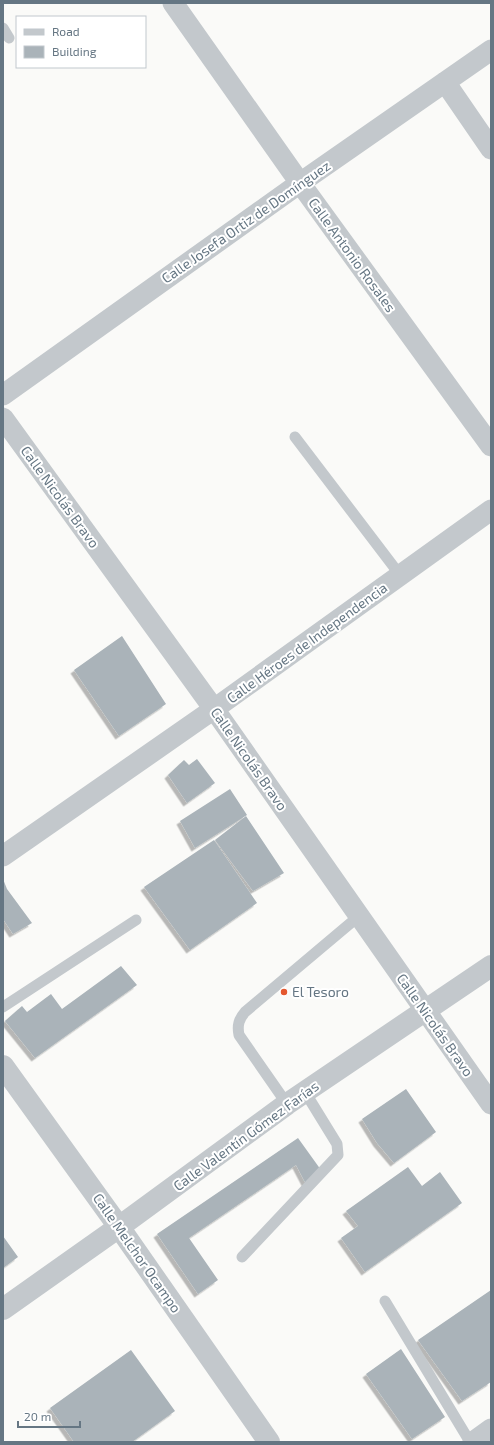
<svg xmlns="http://www.w3.org/2000/svg" width="494" height="1445" font-family="'Exo 2',sans-serif">
	<defs>
		<filter id="shadow"><feDropShadow dx="-3.5" dy="3.5" stdDeviation="0" flood-color="#0004"/></filter>
	</defs>
	<rect width="100%" height="100%" fill="#fafaf8"/>
	<path fill="#aab3b9" filter="url(#shadow)" d="M 122,636 L 166,704 L 119,736 L 74,670 Z
		M 197,759 L 215,783 L 187,803 L 168,775 L 184,760 L 189,765 Z
		M 230,789 L 247,815 L 195,848 L 180,821 Z
		M 246,816 L 284,873 L 253,891 L 215,840 Z
		M 214,840 L 257,903 L 190,950 L 144,887 Z
		M 3,879 L 7,889 L 32,923 L 13,934 L 3,919 Z
		M 121,966 L 137,985 L 35,1058 L 5,1021 L 22,1006 L 27,1012 L 51,994 L 62,1009 Z
		M 406,1089 L 436,1132 L 394,1163 L 377,1143 L 362,1119 Z
		M 298,1138 L 321,1170 L 306,1184 L 296,1165 L 189,1238 L 218,1280 L 198,1294 L 157,1234 Z
		M 408,1167 L 422,1186 L 440,1172 L 462,1203 L 365,1272 L 341,1238 L 358,1226 L 346,1211 Z
		M 3,1236 L 18,1257 L 3,1268 Z
		M 491,1290 L 491,1382 L 462,1401 L 418,1340 Z
		M 401,1349 L 445,1417 L 412,1439 L 366,1374 Z
		M 131,1350 L 175,1411 L 132,1442 L 74,1442 L 50,1408 Z"/>
	<g fill="none" stroke-linecap="round" stroke-linejoin="round">
		<path stroke="#c3c8cc" stroke-width="11" d="M 3,28 L 9,38
			M 295,437 L 400,575
			M 3,1007 L 136,920
			M 287,1104 L 239,1035 C 237,1025 239,1019 245,1012 L 359,916
			M 242,1257 L 338,1155 L 337,1144 L 305,1092
			M 385,1301 L 470,1442"/>
		<path stroke="#c3c8cc" stroke-width="21" d="M 173,3 L 300,183 L 491,446
			M 445,82 L 491,149
			M 3,395 L 300,183 L 491,50
			M 3,418 L 214,709 L 491,1104
			M 3,856 L 214,709 L 491,510
			M 473,1442 L 491,1429"/>
		<path stroke="#c3c8cc" stroke-width="22" d="M 3,1066 L 119,1227 L 269,1442
			M 3,1309 L 119,1227 L 287,1104 L 491,966"/>
	</g>
	<circle fill="#e4572e" stroke="#fff" stroke-width="1.5" cx="284" cy="992" r="4"/>
	<g text-anchor="middle" stroke-width="4" stroke-linejoin="round" paint-order="stroke">
		<g font-size="14" fill="#657683" stroke="#fff">
			<text transform="translate(246 222) rotate(-35)" y="5">Calle Josefa Ortiz de Domínguez</text>
			<text transform="translate(352 255) rotate(54)" y="5">Calle Antonio Rosales</text>
			<text transform="translate(60 497) rotate(54)" y="5">Calle Nicolás Bravo</text>
			<text transform="translate(307 643) rotate(-36)" y="5">Calle Héroes de Independencia</text>
			<text transform="translate(249 759) rotate(55)" y="5">Calle Nicolás Bravo</text>
			<text transform="translate(435 1025) rotate(55)" y="5">Calle Nicolás Bravo</text>
			<text transform="translate(246 1136) rotate(-36)" y="5">Calle Valentín Gómez Farías</text>
			<text transform="translate(137 1253) rotate(55)" y="5">Calle Melchor Ocampo</text>
		</g>
		<g font-size="14" fill="#657683" stroke="#fff" text-anchor="start">
			<text x="292" y="997">El Tesoro</text>
		</g>
	</g>
	<rect width="494" height="1445" fill="none" stroke="#657683" stroke-width="8"/>
	<rect x="16" y="16" width="130" height="52" fill="#ffffff" stroke="#c1c8cd"/>
	<rect x="24" y="29" width="20" height="6" fill="#c3c8cc" stroke="#c1c8cd"/>
	<text x="52" y="36" font-size="12" fill="#657683">Road</text>
	<rect x="24" y="46" width="20" height="12" fill="#aab3b9" stroke="#c1c8cd"/>
	<text x="52" y="56" font-size="12" fill="#657683">Building</text>
	<path d="M18 1421v6h62v-6" fill="none" stroke="#657683" stroke-width="2"/>
	<text x="24" y="1421" font-size="12" fill="#657683" stroke="#ffffff" stroke-width="3" paint-order="stroke">20 m</text>
</svg>
